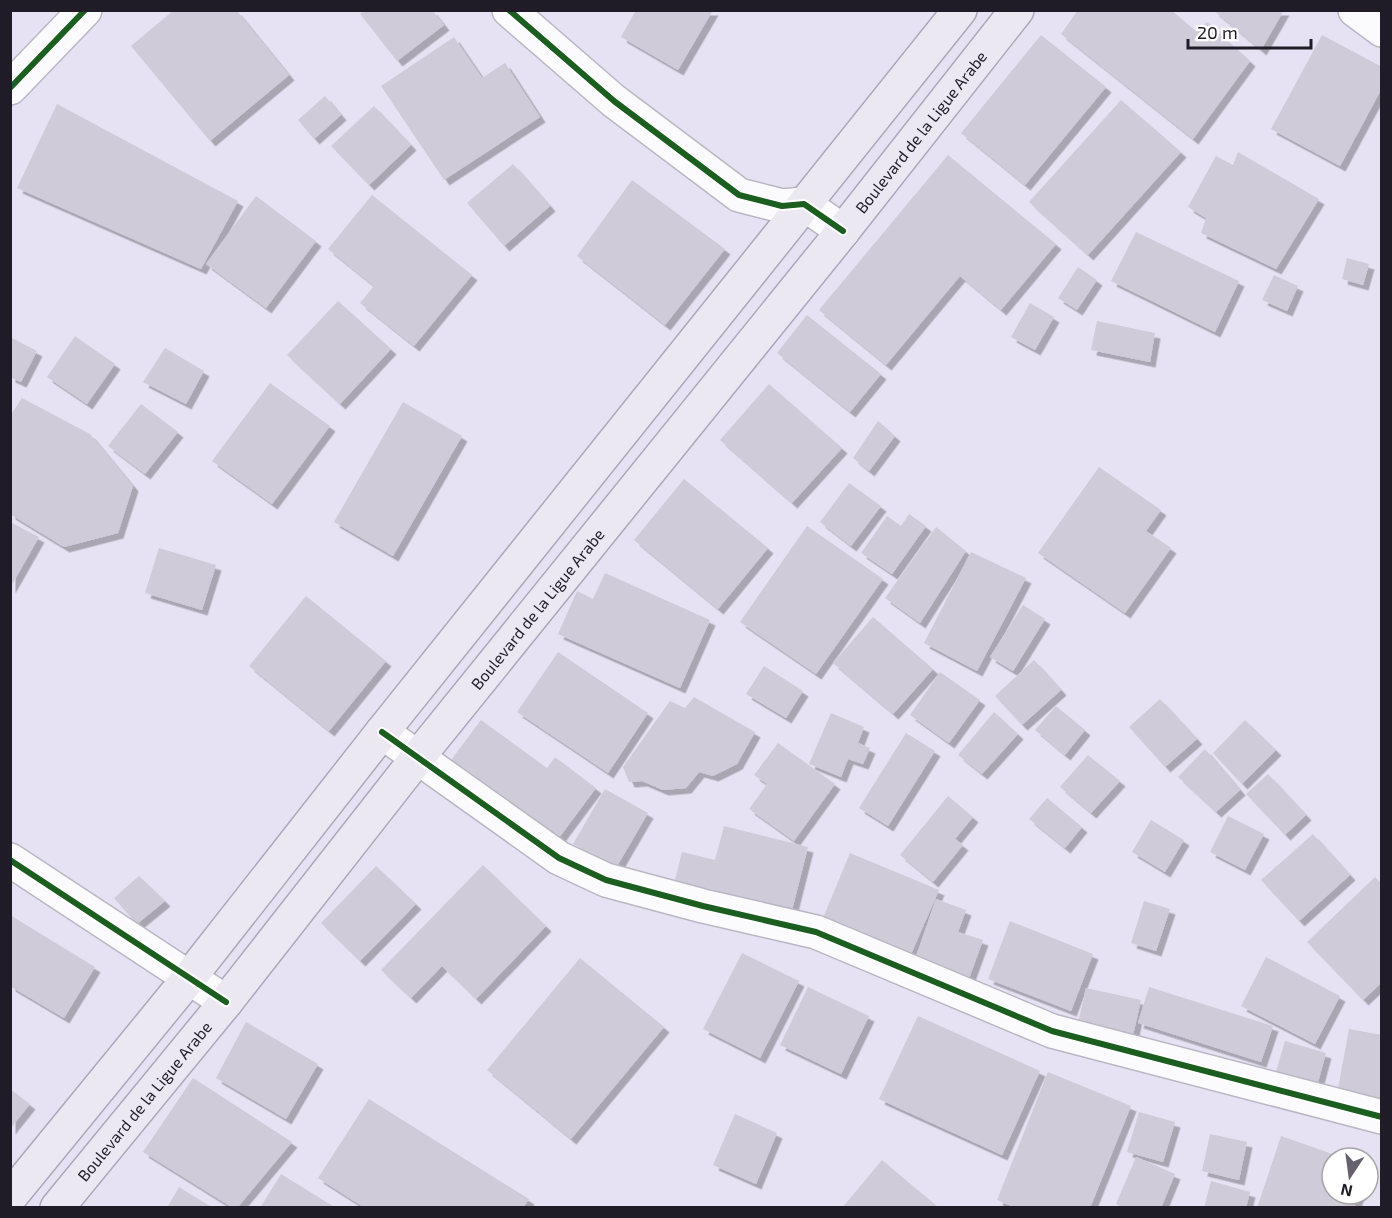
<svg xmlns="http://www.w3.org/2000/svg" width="1392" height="1218" font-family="'Exo 2',sans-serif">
	<defs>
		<filter id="shadow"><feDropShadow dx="5.5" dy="5.5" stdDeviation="0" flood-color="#0004"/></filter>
	</defs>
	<rect width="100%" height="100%" fill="#e7e2f3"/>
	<path fill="#cfcbd8" filter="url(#shadow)" d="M 174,10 L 236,10 L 289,75 L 210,141 L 131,46 Z
		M 364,10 L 432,10 L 444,25 L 397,61 L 360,14 Z
		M 636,10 L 713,10 L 678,70 L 621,37 Z
		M 1078,10 L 1171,10 L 1197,32 L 1207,22 L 1250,61 L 1193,139 L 1061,34 Z
		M 1213,10 L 1284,10 L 1261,50 Z
		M 1041,35 L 1106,87 L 1025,185 L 961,133 Z
		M 1322,35 L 1382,67 L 1382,88 L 1340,166 L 1271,129 Z
		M 454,37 L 482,78 L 505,63 L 540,117 L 444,180 L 381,86 Z
		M 325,96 L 341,115 L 314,139 L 298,120 Z
		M 1121,100 L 1181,152 L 1088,255 L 1029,202 Z
		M 57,104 L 238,201 L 201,269 L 17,188 Z
		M 374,106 L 411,145 L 369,185 L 331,146 Z
		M 1238,152 L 1319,199 L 1276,269 L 1201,233 L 1206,218 L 1188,207 L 1216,156 L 1233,165 Z
		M 948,155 L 1056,244 L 1001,310 L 960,276 L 886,365 L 819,310 Z
		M 513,164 L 550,206 L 504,246 L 467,203 Z
		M 632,180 L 725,249 L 665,325 L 577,256 Z
		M 372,195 L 472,275 L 414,346 L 360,303 L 374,286 L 328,249 Z
		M 256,196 L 316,241 L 266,308 L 206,264 Z
		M 1136,232 L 1239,281 L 1215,332 L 1111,281 Z
		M 1347,258 L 1369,264 L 1363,285 L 1342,279 Z
		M 1078,267 L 1097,280 L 1077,310 L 1058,298 Z
		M 1274,275 L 1298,286 L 1287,311 L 1262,300 Z
		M 338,301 L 391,349 L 340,404 L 287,355 Z
		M 1030,303 L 1054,317 L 1035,350 L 1011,337 Z
		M 807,315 L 881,374 L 850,412 L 777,353 Z
		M 1097,321 L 1155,333 L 1150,362 L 1091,350 Z
		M 75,336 L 115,364 L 87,404 L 47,377 Z
		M 10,337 L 37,351 L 21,382 L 10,377 Z
		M 165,348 L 204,371 L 186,404 L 143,382 Z
		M 270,383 L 330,426 L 272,504 L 212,461 Z
		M 769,384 L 842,448 L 792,503 L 720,440 Z
		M 22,398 L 90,434 L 133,486 L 118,533 L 64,547 L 10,514 L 10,416 Z
		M 403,402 L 462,436 L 393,556 L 334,522 Z
		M 141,404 L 178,432 L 145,474 L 108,446 Z
		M 878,421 L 895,436 L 869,471 L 853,458 Z
		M 1099,467 L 1161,510 L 1146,531 L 1171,548 L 1125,613 L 1038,553 Z
		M 684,479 L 768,548 L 718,609 L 634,540 Z
		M 849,483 L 881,506 L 851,546 L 820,522 Z
		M 909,514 L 926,526 L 892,574 L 861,553 L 887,516 L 901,526 Z
		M 10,522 L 39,537 L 10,588 Z
		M 807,526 L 883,579 L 816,674 L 740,622 Z
		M 936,527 L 966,551 L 920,623 L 885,598 Z
		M 159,548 L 216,565 L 202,610 L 145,593 Z
		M 971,552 L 1026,578 L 977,671 L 924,643 Z
		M 605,573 L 710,620 L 680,688 L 558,634 L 577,591 L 593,599 Z
		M 306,596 L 386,661 L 329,731 L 249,666 Z
		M 1023,605 L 1045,619 L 1013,671 L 990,657 Z
		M 873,617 L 933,669 L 893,714 L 833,663 Z
		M 558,652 L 648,713 L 608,773 L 517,712 Z
		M 1034,660 L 1061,690 L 1022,725 L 995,696 Z
		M 764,666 L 803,691 L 786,718 L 746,694 Z
		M 940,672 L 980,700 L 949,743 L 910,715 Z
		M 694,697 L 755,732 L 737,764 L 713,776 L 699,772 L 686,788 L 663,790 L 642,781 L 629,782 L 623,767 L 670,701 L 685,708 Z
		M 1160,699 L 1197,739 L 1165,767 L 1129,727 Z
		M 1056,706 L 1085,730 L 1065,755 L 1035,730 Z
		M 994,712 L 1018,734 L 982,774 L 958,755 Z
		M 831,713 L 864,727 L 858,743 L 870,748 L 863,764 L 848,759 L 841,777 L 809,764 Z
		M 481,720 L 547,768 L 555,757 L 596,788 L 552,847 L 445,768 Z
		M 1245,720 L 1276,750 L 1242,784 L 1213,753 Z
		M 906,733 L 935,751 L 888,826 L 859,808 Z
		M 778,743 L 835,784 L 794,841 L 749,809 L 767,784 L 754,775 Z
		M 1205,749 L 1240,790 L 1216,812 L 1178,777 Z
		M 1088,755 L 1120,781 L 1091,813 L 1060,787 Z
		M 1268,774 L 1306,815 L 1285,835 L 1246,794 Z
		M 605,789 L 648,813 L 616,868 L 573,844 Z
		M 948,796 L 973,817 L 955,839 L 963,845 L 933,882 L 900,855 Z
		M 1047,798 L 1082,827 L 1065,848 L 1029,819 Z
		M 1228,816 L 1264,834 L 1245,870 L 1210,852 Z
		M 1151,820 L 1184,840 L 1165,872 L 1132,852 Z
		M 724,826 L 808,847 L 790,918 L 673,888 L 682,852 L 715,860 Z
		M 1313,834 L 1350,875 L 1299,921 L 1261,880 Z
		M 850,853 L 939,890 L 908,961 L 820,925 Z
		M 483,865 L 546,926 L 476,999 L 442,966 L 411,998 L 381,970 Z
		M 376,866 L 416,904 L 360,961 L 321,923 Z
		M 139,876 L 165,901 L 137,924 L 114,898 Z
		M 1375,877 L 1382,884 L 1382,982 L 1363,1000 L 1307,942 Z
		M 936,899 L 966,910 L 958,932 L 983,940 L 967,984 L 913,965 Z
		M 1144,901 L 1170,909 L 1156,951 L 1131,943 Z
		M 10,915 L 95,967 L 64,1018 L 10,986 Z
		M 1010,921 L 1093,954 L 1071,1011 L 988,979 Z
		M 742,953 L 799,981 L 760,1058 L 703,1029 Z
		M 1266,957 L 1340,996 L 1315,1044 L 1241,1006 Z
		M 580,958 L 664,1027 L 571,1139 L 487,1070 Z
		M 808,987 L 869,1016 L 841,1074 L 780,1045 Z
		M 1149,987 L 1273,1026 L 1261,1062 L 1138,1023 Z
		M 1086,988 L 1141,1000 L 1131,1044 L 1076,1032 Z
		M 918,1016 L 1040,1071 L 1002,1155 L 879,1099 Z
		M 246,1022 L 318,1064 L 286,1119 L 216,1078 Z
		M 1349,1029 L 1382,1035 L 1382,1103 L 1337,1094 Z
		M 1285,1041 L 1326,1053 L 1317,1086 L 1275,1075 Z
		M 1048,1072 L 1131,1106 L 1090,1208 L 1016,1208 L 997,1200 Z
		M 193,1078 L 292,1142 L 237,1208 L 233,1208 L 143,1152 Z
		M 10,1089 L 30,1104 L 10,1129 Z
		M 369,1099 L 529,1199 L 523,1208 L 365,1208 L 318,1178 Z
		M 1139,1112 L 1175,1122 L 1163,1162 L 1127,1152 Z
		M 735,1114 L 777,1133 L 756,1184 L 713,1165 Z
		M 1210,1134 L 1247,1142 L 1239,1180 L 1202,1171 Z
		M 1281,1136 L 1344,1158 L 1332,1158 L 1332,1194 L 1359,1194 L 1354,1208 L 1257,1208 Z
		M 1136,1157 L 1175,1174 L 1161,1208 L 1123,1208 L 1116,1204 Z
		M 882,1160 L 939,1208 L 842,1208 Z
		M 281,1174 L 336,1208 L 260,1208 Z
		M 1211,1181 L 1250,1192 L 1246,1208 L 1204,1208 Z
		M 179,1187 L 213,1208 L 167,1208 Z"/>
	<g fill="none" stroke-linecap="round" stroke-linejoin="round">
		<g stroke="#bab7c4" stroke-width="36">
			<path id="minor" d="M 509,10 L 614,101 L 739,195 L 782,206 L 804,204 L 843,231
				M 1355,10 L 1382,30
				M 10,88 L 85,10
				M 382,732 L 559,858 L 606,880 L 703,906 L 816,932 L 1052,1031 L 1382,1117
				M 10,860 L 226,1002"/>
		</g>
		<g stroke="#ada6bc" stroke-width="36">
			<g id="primary">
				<path d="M 10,1197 L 189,978 L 382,732 L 960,10"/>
				<path id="s1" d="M 57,1208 L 226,1002 L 418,757 L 843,231 L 1017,10"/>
			</g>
		</g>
		<use href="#minor" stroke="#fbfbfd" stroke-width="33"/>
		<use href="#primary" stroke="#ebe8f2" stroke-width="33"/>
		<g stroke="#fff" stroke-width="10">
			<path id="cycleway" d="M 509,10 L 614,101 L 739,195 L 782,206 L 804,204 L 843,231
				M 10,88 L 85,10
				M 382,732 L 559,858 L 606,880 L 703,906 L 816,932 L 1052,1031 L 1382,1117
				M 10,860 L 226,1002"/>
		</g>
		<use href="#cycleway" stroke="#1b5e20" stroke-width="6"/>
	</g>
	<g text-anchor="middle" stroke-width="4.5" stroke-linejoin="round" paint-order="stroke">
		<g font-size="16" fill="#201c27" stroke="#fff">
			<text dy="6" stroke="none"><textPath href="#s1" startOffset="1380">Boulevard de la Ligue Arabe</textPath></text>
			<text dy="6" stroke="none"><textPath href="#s1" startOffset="768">Boulevard de la Ligue Arabe</textPath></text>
			<text dy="6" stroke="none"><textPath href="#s1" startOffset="138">Boulevard de la Ligue Arabe</textPath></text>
		</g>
	</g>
	<rect width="1392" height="1218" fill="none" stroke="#201c27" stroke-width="24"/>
	<g transform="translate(1350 1176) rotate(193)"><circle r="28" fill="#ffffff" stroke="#a6a4a9" stroke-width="1.5"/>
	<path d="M0-4.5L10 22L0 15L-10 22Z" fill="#66616e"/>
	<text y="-9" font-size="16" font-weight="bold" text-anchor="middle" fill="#201c27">N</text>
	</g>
	<path d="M1188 39v9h123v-9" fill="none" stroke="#201c27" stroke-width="3"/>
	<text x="1197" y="39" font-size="18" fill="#201c27" stroke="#ffffff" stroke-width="4.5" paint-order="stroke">20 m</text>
</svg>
